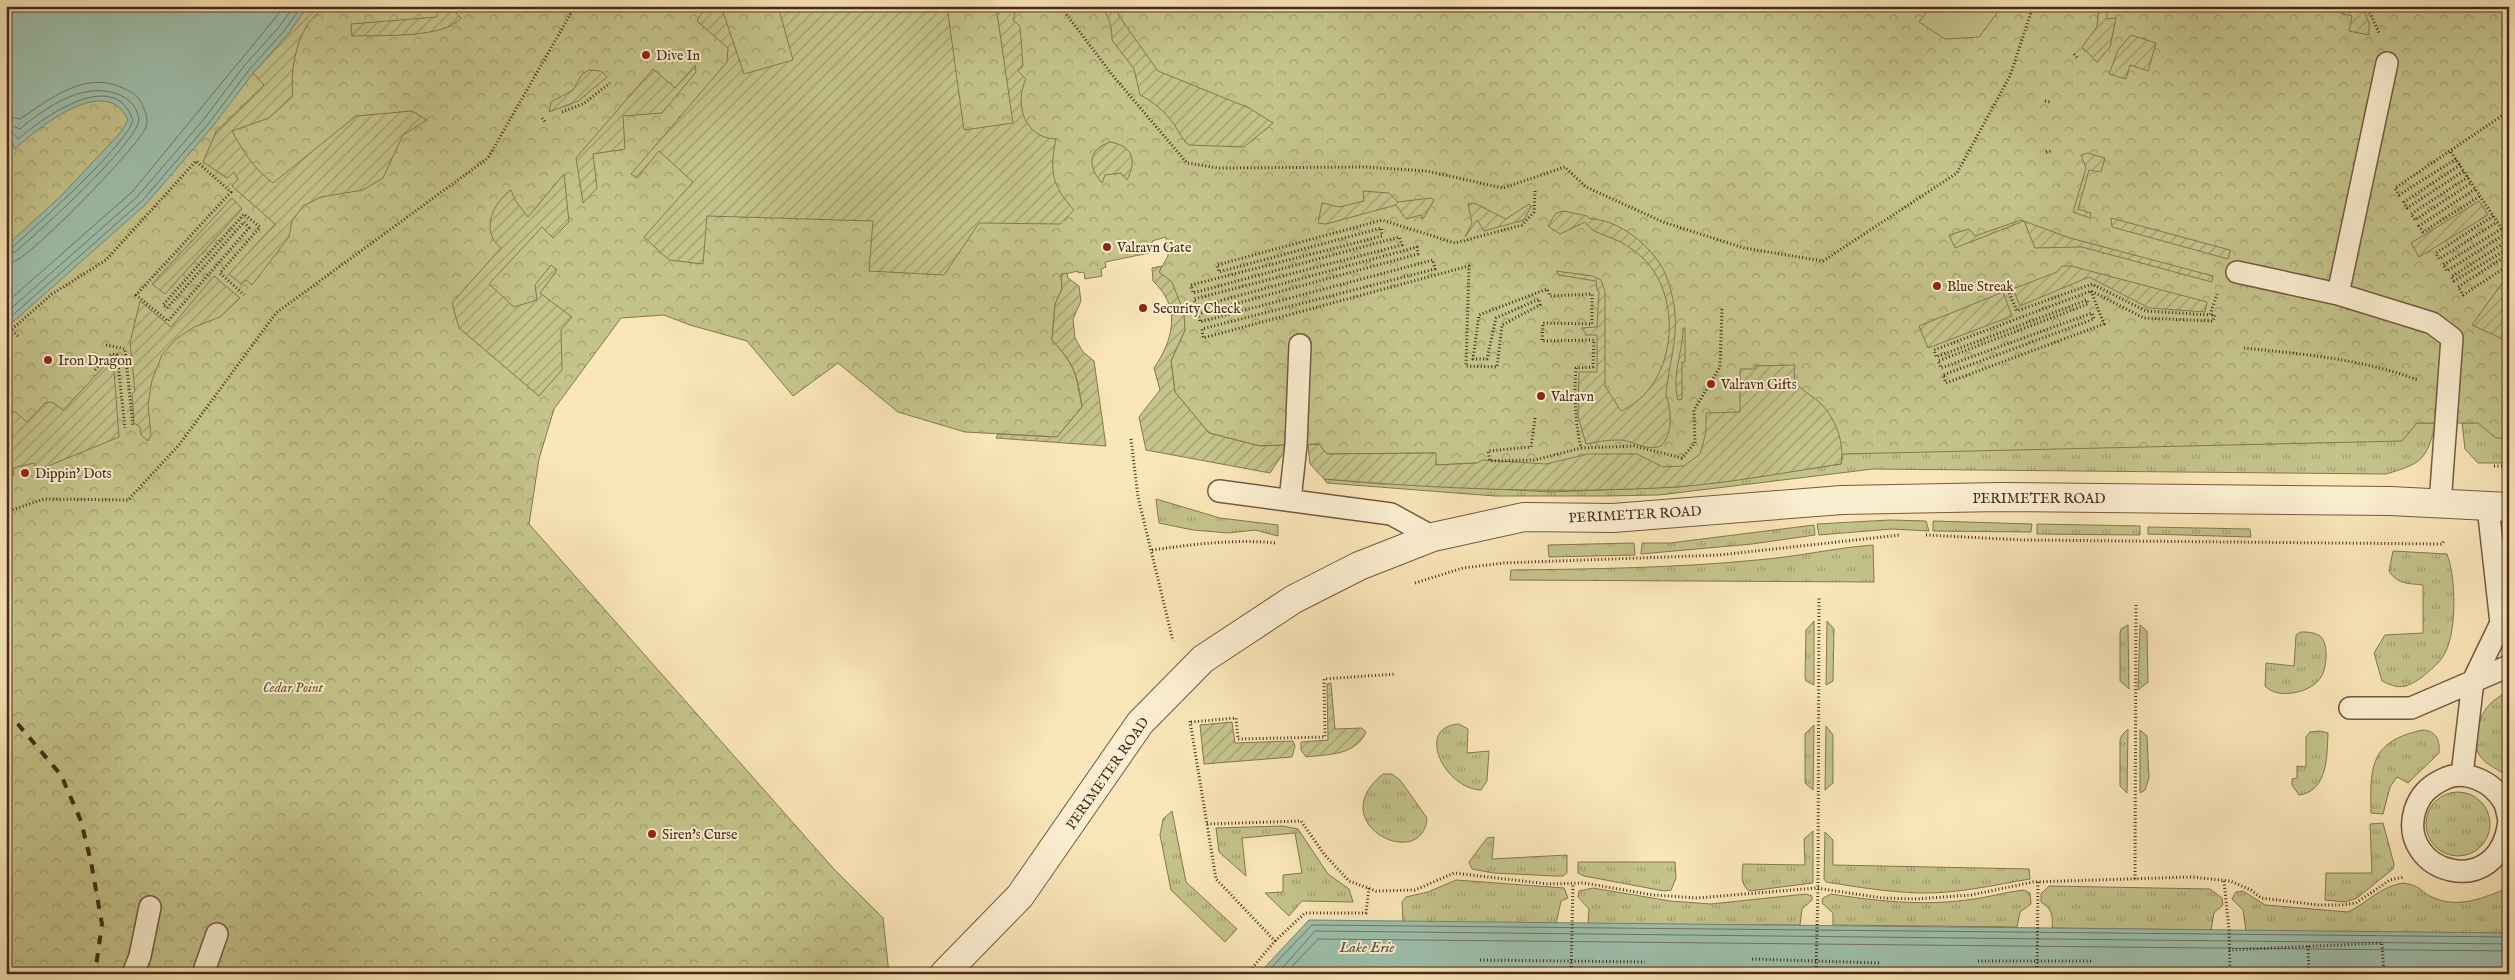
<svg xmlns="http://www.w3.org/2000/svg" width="2515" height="980" font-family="'IM FELL English',serif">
	<defs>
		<pattern id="grass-tufts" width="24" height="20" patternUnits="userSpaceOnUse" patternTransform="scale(1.25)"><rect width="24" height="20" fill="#c4c38a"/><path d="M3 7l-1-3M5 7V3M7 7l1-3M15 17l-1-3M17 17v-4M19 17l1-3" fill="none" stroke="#a19f70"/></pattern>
		<pattern id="forest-crowns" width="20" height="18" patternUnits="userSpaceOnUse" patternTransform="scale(1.25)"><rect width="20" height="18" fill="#c4c38a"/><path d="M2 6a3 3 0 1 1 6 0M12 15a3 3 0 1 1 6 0" fill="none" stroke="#a19f70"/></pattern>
		<pattern id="garden-furrows" width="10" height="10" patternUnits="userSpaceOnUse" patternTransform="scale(1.25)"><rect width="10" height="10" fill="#c4c38a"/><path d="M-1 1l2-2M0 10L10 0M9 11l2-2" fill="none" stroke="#a19f70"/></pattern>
	</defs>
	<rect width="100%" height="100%" fill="#fae6b8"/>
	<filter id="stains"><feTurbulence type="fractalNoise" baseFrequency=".004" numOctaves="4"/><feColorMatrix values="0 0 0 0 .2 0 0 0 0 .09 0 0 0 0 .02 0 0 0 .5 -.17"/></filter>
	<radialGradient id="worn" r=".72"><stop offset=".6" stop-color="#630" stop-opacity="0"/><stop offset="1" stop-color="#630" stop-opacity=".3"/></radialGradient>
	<path fill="url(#grass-tufts)" stroke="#867652" d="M 2509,422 L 2509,463 L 2478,463 L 2465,449 L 2462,423 Z
		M 2417,423 L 2436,423 C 2426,460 2423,463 2386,474 L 1873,469 L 1659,495 L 1602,496 L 1495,496 L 1327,483 L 1324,479 L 1384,484 L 1843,454 Z
		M 1156,499 L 1220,518 L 1278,525 L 1278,536 L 1255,530 L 1228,533 L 1193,530 L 1159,523 Z
		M 1890,520 L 1926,521 L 1929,531 L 1892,529 L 1819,535 L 1817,524 Z
		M 1933,521 L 2032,524 L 2031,532 L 1933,531 Z
		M 2037,524 L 2140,526 L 2140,535 L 2037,534 Z
		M 1814,525 L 1815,535 L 1752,544 L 1641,554 L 1642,543 L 1670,543 Z
		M 2148,527 L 2250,529 L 2251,537 L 2148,534 Z
		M 1634,543 L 1635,555 L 1549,557 L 1548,545 Z
		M 1873,545 L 1874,582 L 1510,580 L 1511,570 C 1593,569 1675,568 1757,560 C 1796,557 1834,548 1873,545 Z
		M 2393,551 L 2447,554 C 2456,577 2457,631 2445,653 C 2440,663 2429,671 2421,678 C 2405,689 2398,689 2382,681 L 2374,653 L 2385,635 L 2423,633 L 2423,585 C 2408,583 2398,585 2389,571 Z
		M 1814,621 L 1814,685 L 1806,681 L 1805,676 L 1806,630 Z
		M 1827,621 L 1834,629 L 1833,681 L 1826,685 Z
		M 2128,625 L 2129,689 L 2120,681 L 2120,634 L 2121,629 Z
		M 2140,625 L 2147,631 L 2148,682 L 2138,690 Z
		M 2301,632 C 2307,632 2314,632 2320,636 C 2329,643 2327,668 2321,677 C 2312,693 2277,700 2265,686 L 2266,663 L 2294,666 L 2296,635 Z
		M 2506,692 L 2509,698 L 2509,777 C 2500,770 2486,765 2480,756 C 2470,742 2479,715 2490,704 C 2495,699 2501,696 2506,692 Z
		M 1459,724 L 1468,729 L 1467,753 L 1489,751 L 1487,781 L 1481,790 C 1445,789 1414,727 1459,724 Z
		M 1814,725 L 1813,790 L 1805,783 L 1805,734 Z
		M 1826,726 L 1833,735 L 1833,783 L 1825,790 Z
		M 2128,729 L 2127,793 L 2120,786 L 2120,740 L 2122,735 Z
		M 2140,730 L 2147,736 L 2149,778 L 2145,790 L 2140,793 Z
		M 2423,730 C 2437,731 2440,741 2439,753 L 2408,783 L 2397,777 L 2390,787 L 2383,814 L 2371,813 C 2370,766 2370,741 2423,730 Z
		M 2320,731 L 2328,733 C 2327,756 2328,791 2299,795 L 2292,785 L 2292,779 L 2297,778 L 2297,766 L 2306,767 L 2306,737 L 2310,732 Z
		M 1383,774 L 1392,774 L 1400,780 L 1427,818 C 1423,873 1321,824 1383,774 Z
		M2426 824a32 32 0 1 1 64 0a32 32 0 1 1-64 0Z
		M 1172,811 L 1186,882 L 1237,929 L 1225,942 L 1171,890 L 1160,835 L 1163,819 Z
		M 2383,823 L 2394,864 L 2393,869 L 2357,898 L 2345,902 L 2325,900 L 2326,873 L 2372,873 L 2370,824 Z
		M 1283,826 L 1298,829 L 1328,874 L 1349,889 L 1353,902 L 1302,901 L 1289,916 L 1265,893 L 1283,892 L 1283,875 L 1302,873 L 1295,833 L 1242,838 L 1246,876 L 1219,852 L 1216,828 Z
		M 1813,831 L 1813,883 L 1749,891 C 1740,883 1742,875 1743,864 L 1805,865 L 1804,839 Z
		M 1825,832 L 1833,840 L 1833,865 L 2029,869 L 2030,879 C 1994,885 1956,894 1919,893 C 1888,892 1857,887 1826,882 L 1824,879 Z
		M 1494,837 L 1492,859 L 1567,855 L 1567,873 L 1563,876 L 1555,876 L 1494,873 L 1472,869 L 1469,862 L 1487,838 Z
		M 1578,862 L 1675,862 L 1676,878 L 1671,890 L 1664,891 L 1584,876 L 1578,873 Z
		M 1456,880 L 1564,888 L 1568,898 L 1561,901 L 1556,924 L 1403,922 L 1402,902 L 1406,897 L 1428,892 Z
		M 2403,883 C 2423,886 2421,893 2434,898 C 2461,909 2484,897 2509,888 L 2509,933 L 2246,931 L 2243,910 L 2232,899 L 2236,892 L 2243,891 L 2265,905 L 2348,912 C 2367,903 2381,886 2403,883 Z
		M 2049,886 L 2210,889 L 2222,898 L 2223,905 L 2214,913 L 2211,930 L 2052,928 C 2053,915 2052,909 2041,902 L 2041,894 Z
		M 1593,888 L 1670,901 L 1711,904 L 1806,894 L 1812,896 L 1812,900 L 1802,909 L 1800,925 L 1588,924 L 1589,909 L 1578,897 L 1579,891 Z
		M 2024,890 L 2030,893 L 2031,904 L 2020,912 L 2017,927 L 1833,925 L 1833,913 L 1822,903 L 1823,898 L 1831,894 C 1876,901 1921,906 1967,900 C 1986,898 2005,892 2024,890 Z"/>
	<path fill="url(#forest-crowns)" stroke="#867652" d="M 6,6 L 2509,6 L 2509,438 L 2496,438 L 2478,423 L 2417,423 L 2402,441 L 1843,454 L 1841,464 L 1678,487 L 1551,492 L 1475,488 L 1477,463 L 1436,465 L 1435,453 L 1327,454 L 1318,444 L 1260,446 L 1209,433 L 1175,392 L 1171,361 L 1185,330 L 1159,272 L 1168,256 L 1166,237 L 1152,241 L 1154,252 L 1105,262 L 1106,267 L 1101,269 L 1102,276 L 1085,279 L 1084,272 L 1078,273 L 1078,271 L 1061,275 L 1062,289 L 1055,304 L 1052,340 C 1076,367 1076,373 1082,407 L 1057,437 L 965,432 L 898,412 L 838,363 L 793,396 L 747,341 L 690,325 L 664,315 L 621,318 L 554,409 L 539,459 L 529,524 L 833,868 L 883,918 L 889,974 L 6,974 Z"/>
	<path fill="url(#garden-furrows)" stroke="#867652" d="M 308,6 L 325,6 C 319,13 310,19 306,27 C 295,46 290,74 293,96 L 269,118 L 232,131 C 243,151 254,169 273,183 L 356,116 L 412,111 L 427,120 L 403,135 L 383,178 L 363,190 L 321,197 L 303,206 L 292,221 L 289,237 L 252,285 L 246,280 L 241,284 L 229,274 L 275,224 L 232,186 L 238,179 L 234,172 L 227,178 L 203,162 L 216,132 L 264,85 L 253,73 L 288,34 Z
		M 438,6 L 455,6 L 454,11 L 461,18 C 444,39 378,35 352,36 L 351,24 L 437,17 Z
		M 702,6 L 721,6 L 744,74 L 793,60 L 778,6 L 947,6 L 964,130 L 1013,123 L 996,6 L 1017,6 L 1013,20 L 1020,26 L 1023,66 L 1018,71 L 1026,79 C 1014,104 1024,138 1056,139 C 1049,171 1052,186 1074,210 L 1060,224 L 979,223 L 944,275 L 869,271 L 873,221 L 707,216 L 703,264 L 669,260 L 644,237 L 693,182 L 659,151 L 637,178 L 631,174 L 727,62 L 728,48 L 697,21 L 703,11 Z
		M 1101,6 L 1115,6 L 1119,16 L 1158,71 L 1249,108 L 1273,123 L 1244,147 L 1189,145 C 1181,138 1179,131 1173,123 C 1164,111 1154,102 1140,95 L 1134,69 L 1112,40 C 1112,27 1109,16 1101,6 Z
		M 2099,6 L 2107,6 L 2107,19 L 2116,18 L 2110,47 L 2097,62 L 2082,47 L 2097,27 Z
		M 2316,6 L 2362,6 L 2369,23 L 2369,35 L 2349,31 L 2352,16 Z
		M 2131,35 L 2156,43 L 2148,71 L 2130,65 L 2126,79 L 2109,74 L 2118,50 Z
		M 695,65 L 696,72 L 662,113 L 623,116 L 625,149 L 593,154 L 597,188 L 583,203 L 576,158 L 653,69 L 675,88 Z
		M 589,70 L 601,71 L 607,77 L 578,101 L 549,112 L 551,102 L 573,90 L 582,74 Z
		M 1110,142 C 1133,146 1137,160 1127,180 L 1121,173 L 1105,175 L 1102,183 C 1087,166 1088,150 1110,142 Z
		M 2087,153 L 2105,158 L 2101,172 L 2089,170 L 2078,209 L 2091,213 L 2090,218 L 2073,212 L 2086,168 L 2081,155 Z
		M 564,174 L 569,222 L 553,238 L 542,227 L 489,284 L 514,307 L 537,300 L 535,285 L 551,265 L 557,270 L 540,293 L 572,317 L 561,330 L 562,370 L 539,396 L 459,328 L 452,303 L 501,248 C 499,245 494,242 493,239 C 484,221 497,200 511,190 L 515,200 L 528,217 Z
		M 1363,191 L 1389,193 L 1398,202 L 1431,198 L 1434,200 L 1423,219 L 1421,215 L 1406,219 L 1396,205 L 1326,224 L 1318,223 L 1322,203 L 1339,207 L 1364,201 Z
		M 232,198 L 242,209 L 165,294 L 152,284 Z
		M 2479,201 L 2488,215 L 2419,257 L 2411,243 Z
		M 1474,203 L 1506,219 L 1529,204 L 1531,207 L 1524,220 L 1484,231 L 1477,220 L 1465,237 L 1472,223 L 1468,204 Z
		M 1564,211 L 1587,216 L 1590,219 C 1619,219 1653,247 1665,273 C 1670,285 1674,301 1675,314 C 1678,336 1668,370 1666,394 C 1671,411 1674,432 1661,446 C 1646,452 1634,440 1618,440 C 1607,440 1596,442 1586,444 L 1578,416 L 1579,372 L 1597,372 L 1597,335 L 1585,335 L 1586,333 L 1581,328 L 1597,327 L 1599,291 L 1597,290 L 1596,281 L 1559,275 L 1556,271 L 1593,276 L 1601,280 L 1605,291 L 1605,386 L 1621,411 C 1676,387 1685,299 1643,258 C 1635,251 1624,243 1614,239 C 1603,234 1592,233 1585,222 L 1560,234 L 1548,226 L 1556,213 Z
		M 2111,218 L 2230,250 L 2228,259 L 2112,227 Z
		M 2021,220 L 2070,238 L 2213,276 L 2212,282 L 2082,247 L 2035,248 L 2024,221 L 1955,248 L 1949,235 L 1969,229 L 1975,236 Z
		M 1162,266 L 1159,272 L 1172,282 L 1184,313 L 1185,330 L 1171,361 L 1175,392 L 1209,433 L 1260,446 L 1284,445 L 1284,452 L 1270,473 L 1146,450 L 1139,417 L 1160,390 L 1154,368 C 1174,339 1181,307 1153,281 L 1152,268 Z
		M 2062,266 L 2071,266 L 2207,302 L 2205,312 L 2149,308 L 2089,277 L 2020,306 L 2013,289 L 2057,272 Z
		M 1067,273 L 1068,278 L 1079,286 L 1081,301 L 1073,319 L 1075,338 L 1083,352 L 1094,361 L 1106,446 L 996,438 L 998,434 L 1057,437 L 1082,407 C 1077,374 1075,365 1052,340 L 1055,304 L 1062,289 L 1061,274 Z
		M 214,276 L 240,298 L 220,317 L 194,327 L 176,339 L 162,355 L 152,380 L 148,405 L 151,436 L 148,441 L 141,435 L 140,427 L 134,423 L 132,394 L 135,391 L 130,343 L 140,301 L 171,327 Z
		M 2502,283 L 2509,293 L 2509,342 L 2472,325 Z
		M 2003,292 L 2012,316 L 1928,348 L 1919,326 Z
		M 1683,328 L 1685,328 L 1685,362 L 1682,362 L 1682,399 L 1678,400 C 1671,376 1683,352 1683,328 Z
		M 113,357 L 119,437 L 36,471 L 34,463 L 13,468 L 14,475 L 6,476 L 6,419 L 14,411 L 27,422 L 45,403 L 52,402 L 63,410 Z
		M 1795,365 C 1794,372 1793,378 1797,384 C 1801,390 1812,396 1818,401 C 1835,416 1845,443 1841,464 C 1787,472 1731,483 1676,487 C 1559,494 1441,489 1324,479 L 1310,464 L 1308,445 L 1319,444 L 1327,454 L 1436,453 L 1436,465 L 1477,463 L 1483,460 L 1546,464 L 1588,454 L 1637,454 L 1663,467 L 1684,466 L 1700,454 L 1706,432 L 1706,413 L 1740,412 L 1740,369 L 1755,369 L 1755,366 Z
		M 1331,683 L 1335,729 L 1362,728 L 1366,732 C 1355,756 1329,754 1306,757 L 1301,750 L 1301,742 L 1328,740 L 1327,684 Z
		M 1232,722 L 1235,743 L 1293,741 L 1295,746 L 1292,757 L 1204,764 L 1200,725 Z"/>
	<path fill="#c4c38a" stroke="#867652" d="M 1932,6 L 1999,6 L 2000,9 L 1979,37 L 1945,39 L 1919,22 Z"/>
	<path fill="#9ec0ad" stroke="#7b8472" d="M 6,6 L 308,6 L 288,34 L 253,73 L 213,126 L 145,205 L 6,328 L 6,246 L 60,197 L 121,132 L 128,120 C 106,72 39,127 15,149 L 6,130 Z
		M 1309,920 L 2509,933 L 2509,974 L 1265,974 L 1265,967 Z"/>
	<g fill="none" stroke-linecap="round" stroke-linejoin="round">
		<path stroke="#727563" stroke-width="1" d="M 6,116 L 20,119 C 50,99 85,70 123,88 C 129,91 135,93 139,99 C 144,107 149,118 146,127 C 138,147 38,249 17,260 C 14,262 10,263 6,263
			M 6,123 L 20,129 C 47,106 87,79 122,96 C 132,101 138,110 139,120 C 135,145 39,232 15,252 L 6,255
			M 6,130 L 11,131 L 18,139 C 44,117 114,66 133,120 C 128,144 34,227 12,248 L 6,249
			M 6,303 L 132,192 L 285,6
			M 6,313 L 137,197 L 204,119 L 244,66 L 279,27 L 294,6
			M 6,321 L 142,201 L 209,123 L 249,70 L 284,31 L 302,6
			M 1270,974 L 1271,968 L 1312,925 L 2509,937
			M 1277,974 L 1315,931 L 2509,944
			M 1285,974 L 1318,939 L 2509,951"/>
		<g stroke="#745941" stroke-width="24">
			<path id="lane" d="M 2237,272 L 2338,294 L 2432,323 L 2452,338 L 2440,504
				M 2338,294 L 2387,63
				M 1219,491 L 1391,514 L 1433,537
				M 1290,500 L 1296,445 L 1300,345
				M 2350,708 L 2411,708 L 2509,666
				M 2462,775 L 2473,681 L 2501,623 L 2488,507
				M 2509,820 C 2507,814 2507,807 2504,802 C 2492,781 2464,768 2442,780 C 2428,787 2420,795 2415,810 C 2396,873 2500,904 2509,820
				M 133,974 L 140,956 L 150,907
				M 203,974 L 217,934"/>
		</g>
		<g stroke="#745941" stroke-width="30">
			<path id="street" d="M 944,974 L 1020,896 L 1140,723 L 1203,659 L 1294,599 L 1359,566 L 1433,537 L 1524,517 L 1613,518 L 1842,500 L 2000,497 L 2390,501 L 2509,507"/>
		</g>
		<path stroke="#472a19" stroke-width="3" stroke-dasharray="1 2.5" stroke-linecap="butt" d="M 1060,6 L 1114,77 L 1187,163 L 1219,168 L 1365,167 L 1427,171 L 1503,188 L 1565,167 L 1586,187 L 1663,222 L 1744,248 L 1823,261 L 1957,173 L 2010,76 L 2033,6
			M 2367,6 L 2379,33
			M 2074,54 L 2078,59
			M 2045,101 L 2050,102
			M 562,112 L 583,104 L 610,83
			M 542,118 L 546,123
			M 2046,152 L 2051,151
			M 2451,152 L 2509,240 L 2451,277 L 2454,281 L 2509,248
			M 2456,159 L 2399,195 L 2395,188 L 2509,111
			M 2460,165 L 2404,202 L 2407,208 L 2464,171
			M 2468,177 L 2411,214 L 2415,220 L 2471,183
			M 2475,189 L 2419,226 L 2423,232 L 2480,196
			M 1535,191 L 1534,212 L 1522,225 L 1455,243 L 1382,220 L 1217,265 L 1219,272 L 1381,228 L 1382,236 L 1191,285 L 1193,293 L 1399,237 L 1402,245 L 1194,299 L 1197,307 L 1417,247 L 1418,254 L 1198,314 L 1200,322 L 1433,260 L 1435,269 L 1202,329 L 1203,338 L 1469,266 L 1466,366 L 1497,367 L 1502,325 L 1540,305 L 1539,299 L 1496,318 L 1487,359 L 1473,359 L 1479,315 L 1547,289 L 1550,296 L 1592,294 L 1592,324 L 1543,323 L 1542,341 L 1594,340 L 1593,367 L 1576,368 C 1574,395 1575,422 1581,448 L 1634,446 L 1682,458 L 1695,443 L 1694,410 L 1720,367 L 1722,308
			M 2493,216 L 2436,253 L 2439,259 L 2497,222
			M 2501,229 L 2443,265 L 2447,271 L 2505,234
			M 2509,254 L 2458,287 L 2463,295 L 2509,265
			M 2008,290 L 2017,311 L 2092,284 L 2146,311 L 2210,315 L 2217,294
			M 2091,291 L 2104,324 L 1946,383 L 1943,375 L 2094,319 L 2092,313 L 1941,368 L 1938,361 L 2088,304 L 2087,300 L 1936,357 L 1934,350 L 2091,291 L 2144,318 L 2213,321 L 2215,315 L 2210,315
			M 18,336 L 11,330 L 52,294 L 106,260 L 196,161 L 231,192 L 136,295 L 168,321 L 249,228 L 244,222 L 167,308 L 163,305 L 244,214 L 260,227 L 220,273 L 244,295
			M 106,345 L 125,349 L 133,427
			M 2244,348 C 2303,354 2362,359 2418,380
			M 95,370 L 111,354 L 117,355 L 125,428
			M 1535,418 L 1531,447 L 1488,451 L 1490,461 L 1535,460 L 1581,448
			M 1131,439 L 1138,497 L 1173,641
			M 2494,466 L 2509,466
			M 6,512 L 44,499 L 128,500 L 179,445 L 276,313 L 488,158 L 575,6
			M 1926,535 L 2022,540 L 2442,544 L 2444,541
			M 1152,550 C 1195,544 1234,539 1276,543
			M 1415,583 L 1463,568 L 1504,563 L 1720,555 L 1900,535
			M 1190,721 L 1216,879 L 1275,941 L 1252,968 L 1252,974
			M 1191,722 L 1236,718 L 1238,739 L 1325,737 L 1324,679 L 1396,674
			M 1207,824 L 1301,821 L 1324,854 L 1349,881 L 1376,891 L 1415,890 L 1454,873 L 1548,884 L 1584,883 L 1653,895 L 1697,898 L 1816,888 L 1882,898 L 1917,899 L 1971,895 L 2033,882 L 2191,877 L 2230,881 L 2251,890 L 2261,898 L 2318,905 L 2342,905 L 2356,903 L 2390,880 L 2404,877
			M 2135,879 L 2136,603
			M 2224,881 L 2229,930 L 2230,974
			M 1275,941 L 1305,913 L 1366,913 L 1369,888
			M 2308,946 L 2309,974
			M 2229,950 L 2382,943 L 2384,974
			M 1752,959 L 1879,963
			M 1480,960 L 1645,962
			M 1978,961 L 2092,961
			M 2177,972 L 2229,968
			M 1571,974 L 1573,884
			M 1816,974 L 1818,888 L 1819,597
			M 2037,974 L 2038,882"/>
		<use href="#lane" stroke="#fcefd1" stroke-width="21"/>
		<use href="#street" stroke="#fcefd1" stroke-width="28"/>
		<path stroke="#472a19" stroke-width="4" stroke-dasharray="9 9" stroke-linecap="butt" d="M 6,710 L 61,775 L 81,821 L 91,862 L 102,924 L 95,974"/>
	</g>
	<g fill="#8f2418" stroke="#fcefd1" stroke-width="2">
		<circle cx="646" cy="55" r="5"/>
		<circle cx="1107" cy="247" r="5"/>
		<circle cx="1937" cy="286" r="5"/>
		<circle cx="1143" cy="308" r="5"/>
		<circle cx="48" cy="360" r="5"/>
		<circle cx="1711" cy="384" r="5"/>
		<circle cx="1541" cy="396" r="5"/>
		<circle cx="25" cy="473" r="5"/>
		<circle cx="652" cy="834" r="5"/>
	</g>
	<g text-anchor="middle" stroke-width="4" stroke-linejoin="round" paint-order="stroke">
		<g font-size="14" fill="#472a19" stroke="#fcefd1" text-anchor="start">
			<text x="656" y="60">Dive In</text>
			<text x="1117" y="252">Valravn Gate</text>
			<text x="1947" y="291">Blue Streak</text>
			<text x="1153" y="313">Security Check</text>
			<text x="58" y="365">Iron Dragon</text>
			<text x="1721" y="389">Valravn Gifts</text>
			<text x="1551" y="401">Valravn</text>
			<text x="35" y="478">Dippin' Dots</text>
			<text x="662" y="839">Siren's Curse</text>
		</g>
		<g font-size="14" fill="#472a19" stroke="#fcefd1">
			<text x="2039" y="503">PERIMETER ROAD</text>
			<text transform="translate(1635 514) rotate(-3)" y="5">PERIMETER ROAD</text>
			<text transform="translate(1107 773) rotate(-55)" y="5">PERIMETER ROAD</text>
		</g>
		<g font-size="14" font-style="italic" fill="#665035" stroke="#fcefd1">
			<text x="293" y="692">Cedar Point</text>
		</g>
		<g font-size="15" font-style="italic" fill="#5d503e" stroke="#fcefd1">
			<text x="1367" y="952">Lake Erie</text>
		</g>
	</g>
	<rect width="2515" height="980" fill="none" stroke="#fae6b8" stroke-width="25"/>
	<rect x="8" y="8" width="2500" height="965" fill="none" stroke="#472a19" stroke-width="2.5"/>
	<rect x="12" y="12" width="2490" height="955" fill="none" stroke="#472a19"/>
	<rect width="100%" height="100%" filter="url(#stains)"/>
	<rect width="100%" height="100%" fill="url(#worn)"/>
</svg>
